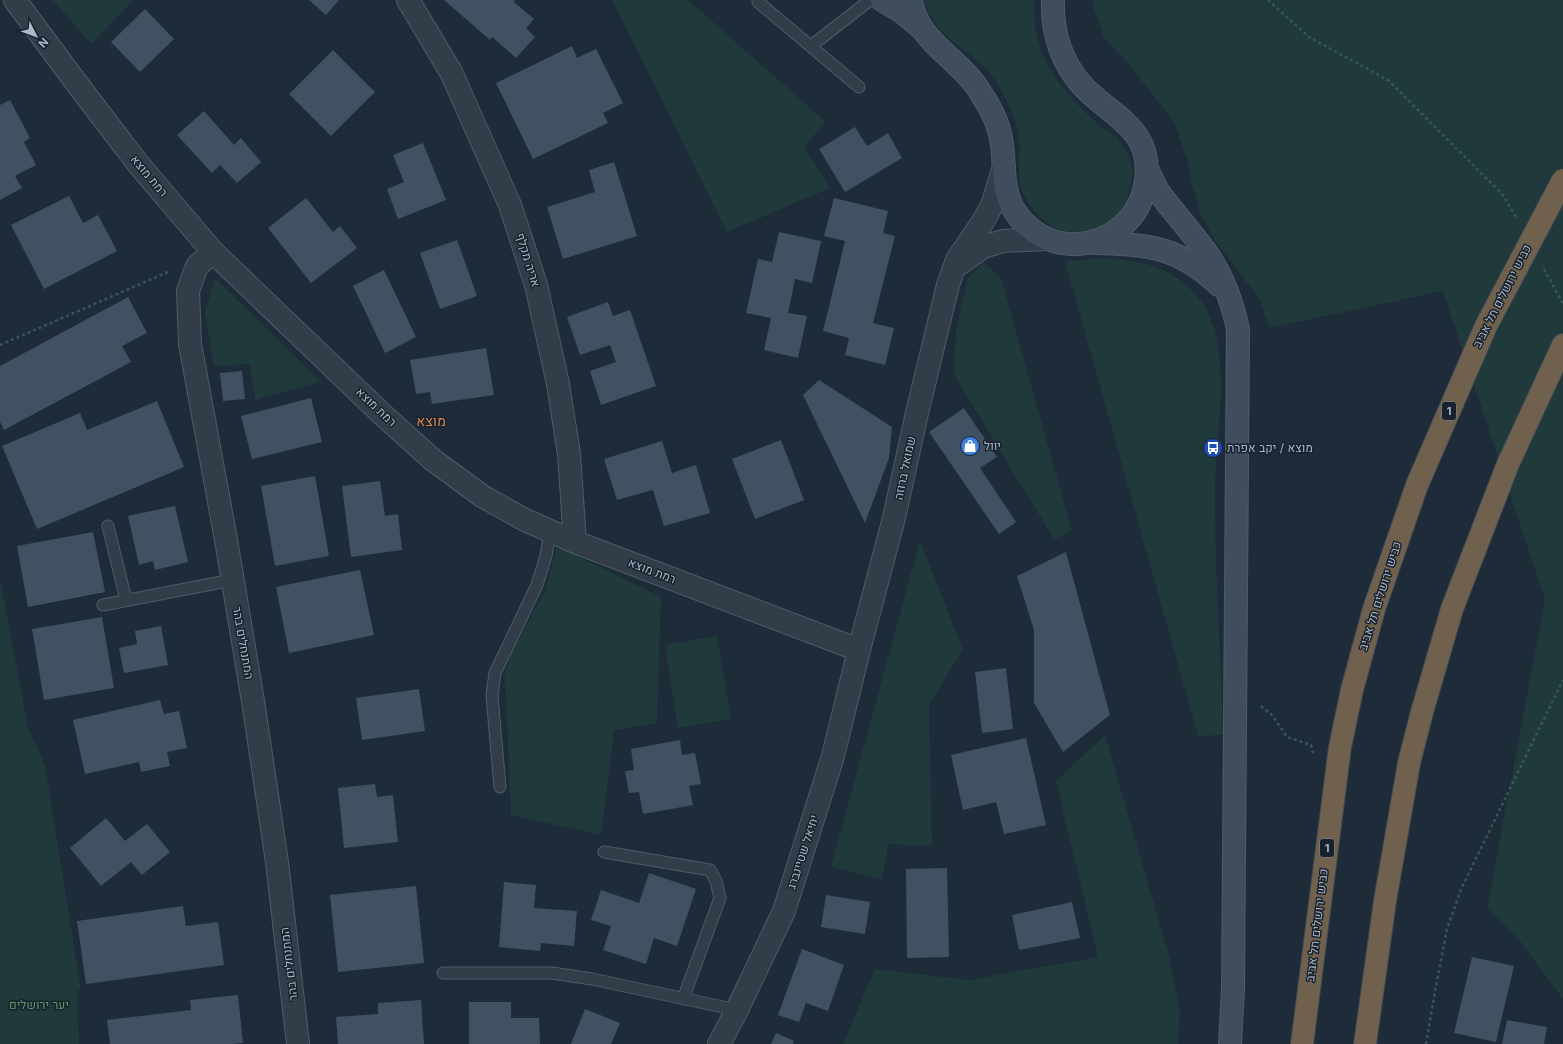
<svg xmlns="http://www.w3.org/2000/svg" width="1563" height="1044" font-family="Inter,Heebo,sans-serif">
	<rect width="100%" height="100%" fill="#1e2c39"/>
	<path fill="#20393a" d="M 53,0 L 134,0 L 91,44 Z
		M 612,0 L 688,0 L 826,122 L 804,147 L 830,188 L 727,232 Z
		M 925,0 L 1034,0 C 1035,11 1034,23 1036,33 C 1044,71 1071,99 1098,124 C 1102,129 1109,130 1113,134 C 1119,138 1131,158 1132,165 C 1134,174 1131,186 1128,194 C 1127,199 1126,205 1123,208 C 1108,228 1079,239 1055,228 C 1043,222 1033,210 1026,199 C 1013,180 1023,154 1018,134 C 1014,112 1001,86 986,69 C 966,48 930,32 925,0 Z
		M 1093,0 L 1563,0 L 1563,999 L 1520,941 L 1487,908 L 1545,600 L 1443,291 L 1269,328 L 1259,298 L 1215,241 L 1201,215 L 1192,184 L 1187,159 L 1174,122 L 1127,62 L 1104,38 L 1092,2 Z
		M 1094,259 C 1142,258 1178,266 1207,309 C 1209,313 1210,318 1212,323 C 1230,374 1215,440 1215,494 C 1215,574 1221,655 1223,735 L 1198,736 L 1065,261 Z
		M 983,262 L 1001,278 L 1072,531 L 1054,539 L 954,375 L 956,331 L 968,278 Z
		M 215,278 L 321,382 L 255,400 L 250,364 L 214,366 L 205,313 Z
		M 920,540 L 963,650 L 929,704 L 932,846 L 888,844 L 882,880 L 831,867 Z
		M 557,546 L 661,597 L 657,723 L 614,730 L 601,835 L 511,815 L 506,697 L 504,676 L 512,651 L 545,591 Z
		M 0,579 L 28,728 L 45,765 L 81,990 L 77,991 L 79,1044 L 0,1044 Z
		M 717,636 L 731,719 L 678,728 L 665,645 Z
		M 1105,735 L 1169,956 L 1180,1012 L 1178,1044 L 843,1044 L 875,969 L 969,980 L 1098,957 L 1056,781 Z"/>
	<path fill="#405162" d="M 309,0 L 339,0 L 326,15 Z
		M 444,0 L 515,0 L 514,2 L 534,19 L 526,28 L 535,37 L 516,58 L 492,37 L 490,40 Z
		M 145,9 L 174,39 L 140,72 L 111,42 Z
		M 572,46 L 577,58 L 596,49 L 623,103 L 603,113 L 608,123 L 533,159 L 496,83 Z
		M 333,50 L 375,92 L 331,136 L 289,94 Z
		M 10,100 L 30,138 L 24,142 L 36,165 L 15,176 L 22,188 L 0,200 L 0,105 Z
		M 204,111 L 234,145 L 241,138 L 261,162 L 237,183 L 220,165 L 212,173 L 177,135 Z
		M 855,127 L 867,146 L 888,133 L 902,158 L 845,192 L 819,149 Z
		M 423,143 L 446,200 L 398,219 L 387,189 L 404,182 L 393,155 Z
		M 614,162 L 637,236 L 563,259 L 547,207 L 595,192 L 589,170 Z
		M 69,196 L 83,223 L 98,215 L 117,251 L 44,289 L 11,225 Z
		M 306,198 L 333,232 L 340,226 L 357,248 L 311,283 L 268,228 Z
		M 834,198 L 888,211 L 883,233 L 895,236 L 873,323 L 894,328 L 885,365 L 845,355 L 849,338 L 823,331 L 845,241 L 824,236 Z
		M 779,232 L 821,241 L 812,283 L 795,279 L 788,313 L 807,316 L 798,358 L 764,350 L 771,318 L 746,313 L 758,259 L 772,262 Z
		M 457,240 L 477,296 L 440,309 L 420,253 Z
		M 384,270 L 416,337 L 385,353 L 353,286 Z
		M 128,297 L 147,333 L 122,346 L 131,362 L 4,430 L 0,422 L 0,366 Z
		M 608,302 L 613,316 L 630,310 L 656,386 L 601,405 L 590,371 L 616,362 L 610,345 L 580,355 L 567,317 Z
		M 486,348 L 494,395 L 432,404 L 430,392 L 416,394 L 410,360 Z
		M 242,371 L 245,399 L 223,401 L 220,373 Z
		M 819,380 L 892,427 L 889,458 L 865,523 L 803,395 Z
		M 311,398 L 322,442 L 252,459 L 241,416 Z
		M 157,401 L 184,467 L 37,529 L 2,446 L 80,413 L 87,430 Z
		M 964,408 L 997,457 L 980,468 L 1016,522 L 999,534 L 929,432 Z
		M 781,440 L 804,500 L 755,519 L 732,459 Z
		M 662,441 L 672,473 L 696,465 L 710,513 L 664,526 L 653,490 L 617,500 L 604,459 Z
		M 315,476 L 329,556 L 275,566 L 261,486 Z
		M 380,481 L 385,516 L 398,514 L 402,550 L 351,557 L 342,486 Z
		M 175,506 L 188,562 L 155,570 L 153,561 L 139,565 L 128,516 Z
		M 93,532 L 105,592 L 28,607 L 17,546 Z
		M 1066,552 L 1110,715 L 1063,752 L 1034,703 L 1034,630 L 1017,576 Z
		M 360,570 L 374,635 L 289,653 L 276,587 Z
		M 102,617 L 114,688 L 44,700 L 32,629 Z
		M 161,626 L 168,665 L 124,673 L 119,648 L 137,644 L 135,631 Z
		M 1006,668 L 1013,729 L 982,733 L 975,672 Z
		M 419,689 L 425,731 L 362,740 L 356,698 Z
		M 160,700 L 164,714 L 179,711 L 187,748 L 167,752 L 170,766 L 141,772 L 139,762 L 85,774 L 73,720 Z
		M 1026,738 L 1046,825 L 1004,834 L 996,802 L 963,810 L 951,755 Z
		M 680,740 L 682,755 L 695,753 L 701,784 L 689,786 L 693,805 L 643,814 L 639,792 L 629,793 L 625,771 L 634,770 L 631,749 Z
		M 375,784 L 377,797 L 393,795 L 398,842 L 344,848 L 338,788 Z
		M 106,818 L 125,841 L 147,824 L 170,852 L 142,875 L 131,862 L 101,886 L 70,848 Z
		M 947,868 L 949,957 L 907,958 L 906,869 Z
		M 649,873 L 696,889 L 677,946 L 654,938 L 646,964 L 603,950 L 611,926 L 591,920 L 601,890 L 639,903 Z
		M 504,882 L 536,885 L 534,908 L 577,911 L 574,946 L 541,943 L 540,951 L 499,947 Z
		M 416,886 L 424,963 L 338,972 L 330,895 Z
		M 826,895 L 870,902 L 865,934 L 821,927 Z
		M 1072,902 L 1080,938 L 1019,950 L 1012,915 Z
		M 183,906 L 186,926 L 218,922 L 224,965 L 86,984 L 77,921 Z
		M 802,949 L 844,965 L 828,1011 L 806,1003 L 799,1022 L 778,1015 Z
		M 1472,957 L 1514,966 L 1496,1042 L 1454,1033 Z
		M 238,995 L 243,1043 L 231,1044 L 110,1044 L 107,1020 L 191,1010 L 190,1000 Z
		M 421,1000 L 424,1044 L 338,1044 L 336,1017 L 378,1014 L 378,1003 Z
		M 469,1002 L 511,1002 L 511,1018 L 539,1018 L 540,1044 L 469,1044 Z
		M 585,1009 L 620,1023 L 611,1044 L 571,1044 Z
		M 1507,1020 L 1547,1027 L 1544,1044 L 1502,1044 Z
		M 776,1033 L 794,1041 L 793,1044 L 771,1044 Z"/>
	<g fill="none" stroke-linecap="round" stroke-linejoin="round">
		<g stroke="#4f5b68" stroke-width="13">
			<path id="lane" d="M 758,2 L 859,87
				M 811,46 L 870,0
				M 108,526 L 126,600
				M 103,605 L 232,580
				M 500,787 L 492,696 L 495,673 L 537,585 L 546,556 L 550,531
				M 604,852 L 710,870 L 716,881 L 720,898 L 683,999
				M 443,973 L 552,973 L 592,979 L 737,1010"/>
		</g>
		<g stroke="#4f5b68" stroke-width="24">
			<path id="street" d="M 15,0 L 78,85 L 139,165 L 213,252 L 383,415 L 433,460 L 482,496 L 525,520 L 575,542 L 859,650
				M 408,0 L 451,72 L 510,205 L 536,285 L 558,384 L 569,454 L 575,542
				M 213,252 L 197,266 L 188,291 L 190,344 L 225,534 L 253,701 L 277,862 L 298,1044
				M 961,263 L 983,247 L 1003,241 L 1047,239
				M 719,1044 L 737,1010 L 784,911 L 833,756 L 859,650 L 894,518 L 917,413 L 948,285 L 957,260 L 984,220 L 993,203 L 1004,166"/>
		</g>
		<g stroke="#4f5b68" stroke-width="24">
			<path id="secondary" d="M 882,0 L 902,12 L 920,27
				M 911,0 C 917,43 962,59 982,95 C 992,110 1000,126 1002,145 C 1005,167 1002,190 1014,210 C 1050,268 1138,248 1146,180 C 1153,126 1108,116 1080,83 C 1060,59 1052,31 1053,0
				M 1147,169 C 1151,176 1154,184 1158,191 C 1175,215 1196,236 1212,261 C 1225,282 1233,305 1238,329 L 1233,989 L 1230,1044
				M 1095,243 C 1148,244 1179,247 1219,285"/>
		</g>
		<g stroke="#3c4854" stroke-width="24">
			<path id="highway" d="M 1302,1044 L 1340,747 L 1352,690 L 1362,653
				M 1365,1044 L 1385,901 L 1409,763 L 1422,712 L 1452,609 L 1508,464 L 1563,345"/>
		</g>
		<path stroke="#3a5555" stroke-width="2.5" stroke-dasharray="3 3" stroke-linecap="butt" d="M 1268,0 L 1309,37 L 1388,80 L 1502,194 L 1516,217
			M 1544,269 L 1563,304
			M 0,345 L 168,272
			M 1261,706 L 1272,715 L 1287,737 L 1311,745 L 1313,753
			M 1426,1044 L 1434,997 L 1447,929 L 1462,887 L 1563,680"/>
		<use href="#lane" stroke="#323d49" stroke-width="11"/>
		<use href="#street" stroke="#323d49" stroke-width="22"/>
		<use href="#secondary" stroke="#3f4d5d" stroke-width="22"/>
		<use href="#highway" stroke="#70604e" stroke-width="22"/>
		<g stroke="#3c4854" stroke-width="24" stroke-linecap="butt">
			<path id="highway-bridge" d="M 1362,653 L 1374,609 L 1417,485 L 1486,326 L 1563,180"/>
		</g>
		<use href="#highway-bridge" stroke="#70604e" stroke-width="22"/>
	</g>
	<defs>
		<g id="shop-disc" transform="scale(1)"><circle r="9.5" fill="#3f7fe0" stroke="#17222e"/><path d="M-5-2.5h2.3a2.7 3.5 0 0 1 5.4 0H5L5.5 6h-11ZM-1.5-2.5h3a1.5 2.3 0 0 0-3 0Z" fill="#fff"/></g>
		<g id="bus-disc" transform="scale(1)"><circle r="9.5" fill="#1a4fb4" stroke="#17222e"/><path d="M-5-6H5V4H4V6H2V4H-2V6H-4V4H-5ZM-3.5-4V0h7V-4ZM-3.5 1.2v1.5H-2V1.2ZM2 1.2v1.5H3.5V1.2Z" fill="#fff"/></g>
	</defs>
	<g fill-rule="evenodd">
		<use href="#shop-disc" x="970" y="446"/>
		<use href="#bus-disc" x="1213" y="448"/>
	</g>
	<g text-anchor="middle" stroke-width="3" stroke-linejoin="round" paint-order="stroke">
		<g fill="#17222e" stroke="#7f8b99" stroke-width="1">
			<rect x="1442" y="402" width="14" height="18" rx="3"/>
			<rect x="1320" y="839" width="14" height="18" rx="3"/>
		</g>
		<g font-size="11" font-weight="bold" fill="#acb8c7">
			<text x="1449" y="415">1</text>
			<text x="1327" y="852">1</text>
		</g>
		<g font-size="12" fill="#acb8c7" stroke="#17222e">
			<text transform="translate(149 176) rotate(50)" y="4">רמת מוצא</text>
			<text transform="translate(528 260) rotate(73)" y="4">אריה מקלף</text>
			<text transform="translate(1502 296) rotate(-63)" y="4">כביש ירושלים תל אביב</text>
			<text transform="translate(376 407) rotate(43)" y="4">רמת מוצא</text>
			<text transform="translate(905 468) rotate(-78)" y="4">שמואל ברוזה</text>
			<text transform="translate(652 571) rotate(21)" y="4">רמת מוצא</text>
			<text transform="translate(1380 596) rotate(-72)" y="4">כביש ירושלים תל אביב</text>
			<text transform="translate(243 643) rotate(80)" y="4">המתנחלים בהר</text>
			<text transform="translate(803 852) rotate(-72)" y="4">יחיאל שטיינברג</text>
			<text transform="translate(1317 925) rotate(-83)" y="4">כביש ירושלים תל אביב</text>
			<text transform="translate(289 964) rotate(-97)" y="4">המתנחלים בהר</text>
		</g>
		<g font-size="12" fill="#acb8c7" stroke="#17222e" text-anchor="start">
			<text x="984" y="450">יוול</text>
			<text x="1227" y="452">מוצא / יקב אפרת</text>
		</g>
		<g font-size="12" fill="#61996a" stroke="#17222e">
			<text x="39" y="1009">יער ירושלים</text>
		</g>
		<g font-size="14" fill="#de824f" stroke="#17222e">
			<text x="431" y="426">מוצא</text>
		</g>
	</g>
	<g transform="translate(36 36) rotate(132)" stroke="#17222e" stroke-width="3" paint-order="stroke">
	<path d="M0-3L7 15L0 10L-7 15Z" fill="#acb8c7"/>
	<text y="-6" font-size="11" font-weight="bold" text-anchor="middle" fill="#acb8c7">N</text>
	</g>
</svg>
